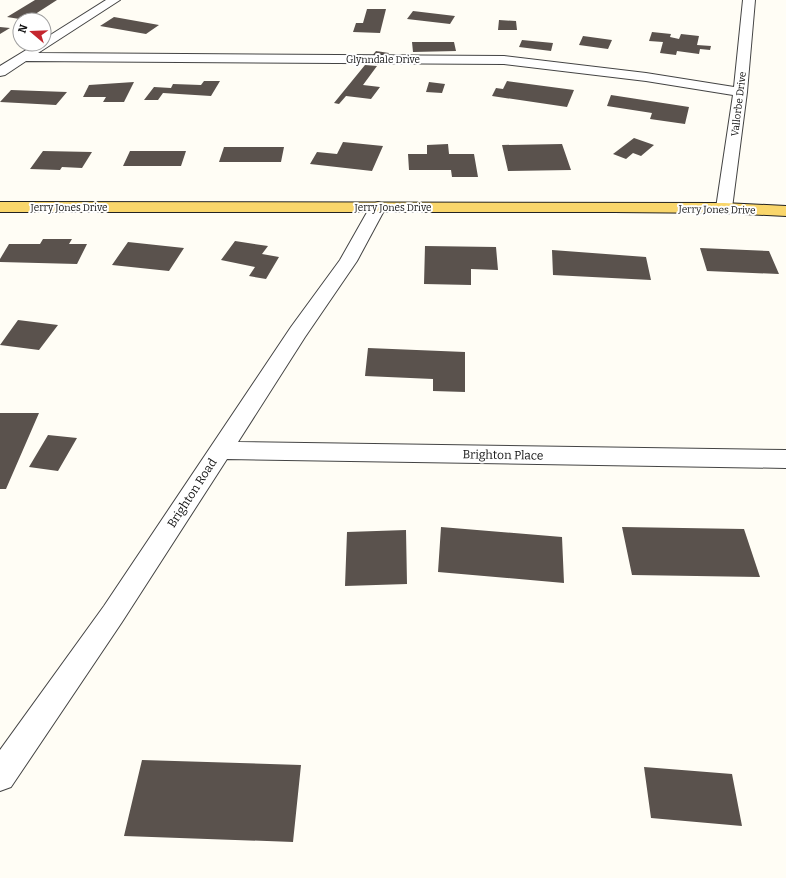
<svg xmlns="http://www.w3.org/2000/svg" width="786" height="878" font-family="Bitter,serif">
	<rect width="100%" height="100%" fill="#fffdf5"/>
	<path fill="#5a524d" d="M 35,0 L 57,0 L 26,20 L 7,17 Z
		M 367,9 L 386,9 L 380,33 L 353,32 L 356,23 L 363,23 Z
		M 413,11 L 455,16 L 450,24 L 407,19 Z
		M 114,17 L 159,25 L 146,34 L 100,26 Z
		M 499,20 L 516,21 L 517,30 L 498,30 Z
		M 0,27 L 10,28 L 0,34 Z
		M 652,32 L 671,34 L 670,37 L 679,39 L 681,34 L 699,36 L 697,45 L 711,46 L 710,50 L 700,49 L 699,54 L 677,51 L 676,55 L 660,53 L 663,42 L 649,41 Z
		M 583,36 L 612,40 L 608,49 L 579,45 Z
		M 522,40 L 553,43 L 551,51 L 519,47 Z
		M 412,42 L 454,42 L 456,51 L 413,52 Z
		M 376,51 L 389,53 L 379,65 L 366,63 Z
		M 365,65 L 377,66 L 363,85 L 380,87 L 371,99 L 346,96 L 339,104 L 334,103 Z
		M 204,81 L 220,81 L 211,96 L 163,93 L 158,100 L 144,100 L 154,87 L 171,88 L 173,84 L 201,85 Z
		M 507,81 L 574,90 L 567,107 L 492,96 L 496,88 L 503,89 Z
		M 134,82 L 124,102 L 103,102 L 106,97 L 83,97 L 89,85 Z
		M 429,82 L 445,84 L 442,93 L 426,92 Z
		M 11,90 L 67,92 L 56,105 L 0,102 Z
		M 611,95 L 689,107 L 685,124 L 650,119 L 652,113 L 607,106 Z
		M 634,138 L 654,145 L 641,156 L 633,153 L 626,159 L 613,154 Z
		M 343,142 L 383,146 L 372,171 L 310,164 L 317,152 L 337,154 Z
		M 448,144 L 449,154 L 474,154 L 478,177 L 452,177 L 451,170 L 409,170 L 408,154 L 427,154 L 427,145 Z
		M 562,144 L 571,170 L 508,171 L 502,145 Z
		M 224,147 L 284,147 L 281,162 L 219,162 Z
		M 43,151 L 92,152 L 82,168 L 62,167 L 60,170 L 30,169 Z
		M 130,151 L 186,151 L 181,166 L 123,166 Z
		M 43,239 L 72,239 L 69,244 L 87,244 L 77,264 L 0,262 L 0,259 L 9,244 L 40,244 Z
		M 235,241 L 268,246 L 262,254 L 279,257 L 266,279 L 249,276 L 255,267 L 221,260 Z
		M 128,242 L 184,248 L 169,271 L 112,265 Z
		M 425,246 L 496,247 L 498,270 L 471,269 L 471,285 L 424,284 Z
		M 700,248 L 769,251 L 779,274 L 707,271 Z
		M 552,250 L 646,257 L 651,280 L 553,275 Z
		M 18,320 L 58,325 L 39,350 L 0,345 Z
		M 368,348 L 465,352 L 465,392 L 433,391 L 433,379 L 365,376 Z
		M 0,413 L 39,413 L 6,489 L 0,489 Z
		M 48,435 L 77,438 L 58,471 L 29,467 Z
		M 441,527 L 562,537 L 564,583 L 438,572 Z
		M 622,527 L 744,529 L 760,577 L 632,575 Z
		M 406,530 L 407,584 L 345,586 L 347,532 Z
		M 142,760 L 301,765 L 293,842 L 124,836 Z
		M 644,767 L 732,774 L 742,826 L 651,818 Z"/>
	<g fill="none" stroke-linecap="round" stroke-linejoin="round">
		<g stroke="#444" stroke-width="2">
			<path id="minor" d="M 106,0 L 120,0 L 38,53 L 504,56 L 646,73 L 734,87 L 743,0 L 755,0 L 747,92 L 732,208 L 730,211 L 724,213 L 718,211 L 716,208 L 733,95 L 646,81 L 504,64 L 26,61 L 5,75 L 0,76 L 0,66 L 36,44 L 44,44 L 44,39 Z
				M 378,202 L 384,204 L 386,207 L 357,261 L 305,337 L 238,442 L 786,450 L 786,468 L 227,459 L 122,622 L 11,787 L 0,791 L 0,750 L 104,606 L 291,327 L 340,260 L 370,207 L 372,204 Z"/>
		</g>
		<g stroke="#222" stroke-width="2">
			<path id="major" d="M 0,202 L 724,203 L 786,206 L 786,216 L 724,213 L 614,212 L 0,212 Z"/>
		</g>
		<use href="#minor" fill="#fff" fill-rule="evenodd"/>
		<use href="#major" fill="#f9d66b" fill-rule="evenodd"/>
	</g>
	<g text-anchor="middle" stroke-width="4" stroke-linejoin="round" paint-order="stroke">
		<g font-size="10" fill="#111" stroke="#fff">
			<text x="383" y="63">Glynndale Drive</text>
			<text transform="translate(738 104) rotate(-83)" y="4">Vallorbe Drive</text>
			<text x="69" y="211">Jerry Jones Drive</text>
			<text x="393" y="211">Jerry Jones Drive</text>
			<text transform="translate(717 209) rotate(1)" y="4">Jerry Jones Drive</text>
		</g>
		<g font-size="12" fill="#111" stroke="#fff">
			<text transform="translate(503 455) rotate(1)" y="4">Brighton Place</text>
			<text transform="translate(192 493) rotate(-57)" y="4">Brighton Road</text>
		</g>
	</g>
	<g transform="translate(32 32) rotate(289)"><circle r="19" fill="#ffffff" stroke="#a0a0a0"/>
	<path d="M0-3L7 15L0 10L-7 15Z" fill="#c4262e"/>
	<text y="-6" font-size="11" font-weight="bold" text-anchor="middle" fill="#111111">N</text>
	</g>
</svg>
